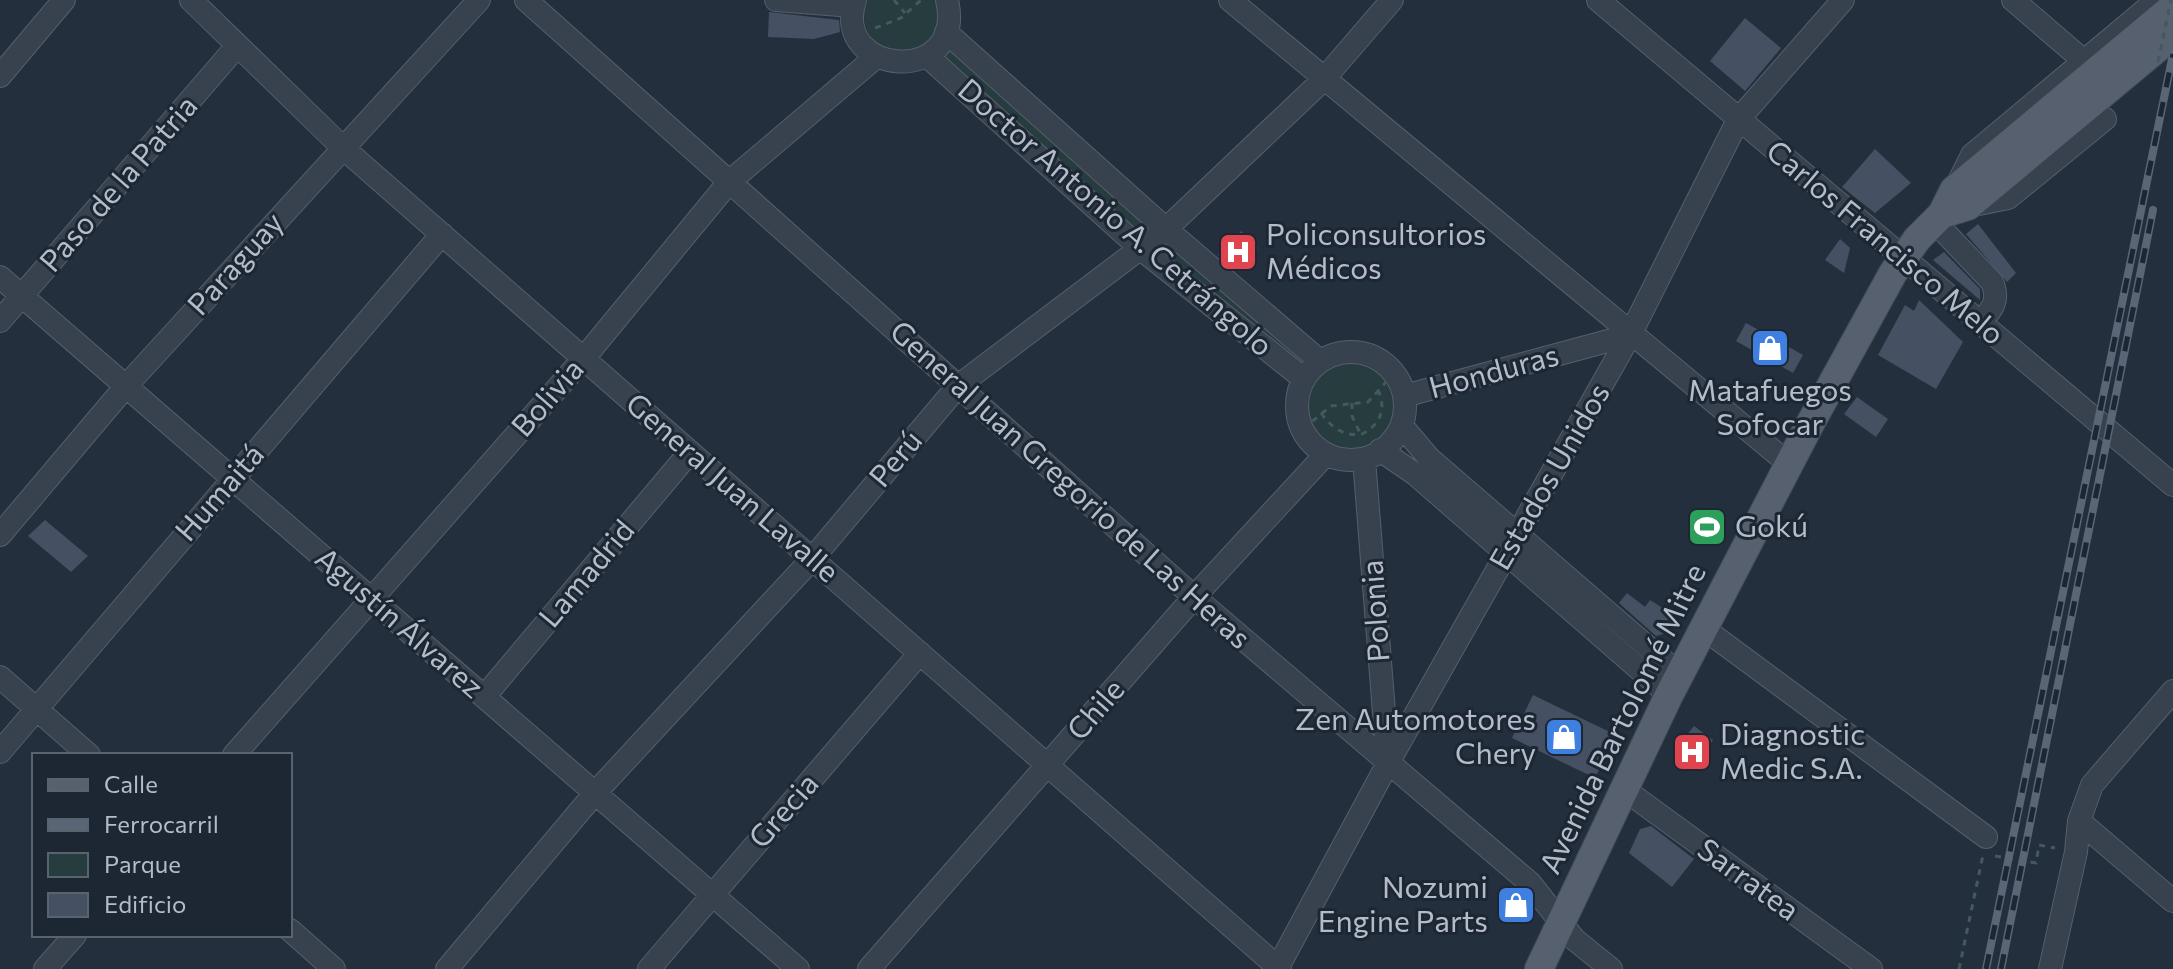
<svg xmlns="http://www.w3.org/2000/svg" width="2173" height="969" font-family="Commissioner,sans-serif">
	<rect width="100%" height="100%" fill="#242f3e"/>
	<path fill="#263c3f" d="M 864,0 L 938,0 L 939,27 L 925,47 L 888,52 C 866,35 863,27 864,0 Z
		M 946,32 L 1320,361 L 1304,379 L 927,56 Z
		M1304 405a47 47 0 1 1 94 0a47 47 0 1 1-94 0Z"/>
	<path fill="#455162" d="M 769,12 L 839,20 L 840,32 L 814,39 L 768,37 Z
		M 1745,18 L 1781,48 L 1745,91 L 1710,61 Z
		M 1875,149 L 1911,183 L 1875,213 L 1842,187 Z
		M 1978,224 L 2016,273 L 2007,282 L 1966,234 Z
		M 1241,231 L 1258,248 L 1236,271 L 1218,255 Z
		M 1840,239 L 1850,248 L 1844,273 L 1825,260 Z
		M 1944,252 L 1980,289 L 1980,300 L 1933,260 Z
		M 1919,300 L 1963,342 L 1936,389 L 1878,355 L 1905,305 L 1914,311 Z
		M 1746,323 L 1803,355 L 1793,373 L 1736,341 Z
		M 1857,397 L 1888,419 L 1876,437 L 1844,414 Z
		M 45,520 L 88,556 L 71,572 L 28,536 Z
		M 1627,593 L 1645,607 L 1650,600 L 1672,614 L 1663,634 L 1656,636 L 1619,603 Z
		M 1533,695 L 1616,735 L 1595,778 L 1512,738 Z
		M 1694,726 L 1713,740 L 1706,750 L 1710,754 L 1697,771 L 1675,754 L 1683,733 L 1686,736 Z
		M 1651,826 L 1694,859 L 1672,887 L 1629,853 L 1640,829 Z"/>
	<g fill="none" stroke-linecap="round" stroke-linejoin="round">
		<g stroke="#565f6c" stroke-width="24">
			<path id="minor" d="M 191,0 L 342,147 L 1280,969
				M 526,0 L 1194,597 L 1530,883 L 1574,939 L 1611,969
				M 776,0 L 853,6
				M 855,0 C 830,77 967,87 947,0
				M 1230,0 L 1789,464
				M 1598,0 L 2173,485
				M 2013,0 L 2084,61
				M 946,32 L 1166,229 L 1320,361
				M 927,56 L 1141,249 L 1304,379
				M 0,76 L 64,0
				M 1957,185 L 1972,155 L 2157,0
				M 1969,206 L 2008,198 L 2105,119
				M 1934,221 L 1992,282 C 2000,301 1992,309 1980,323
				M 0,277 L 798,969
				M 0,321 L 237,46
				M1297 406a54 54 0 1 1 108 0a54 54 0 1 1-108 0Z
				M 1404,396 L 1630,335
				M 1402,426 L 1429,458 L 1679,674
				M 1380,450 L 1415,474 L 1669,695
				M 1364,459 L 1388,763
				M 0,535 L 126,386 L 479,0
				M 1703,628 L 1986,837
				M 0,677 L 89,755
				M 484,697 L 690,452
				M 0,752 L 442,234
				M 234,755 L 584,358 L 729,182 L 876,57
				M 1625,790 L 1871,969
				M 2079,821 L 2173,901
				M 290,930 L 334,969
				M 45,969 L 75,935
				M 447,969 L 595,793 L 812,559 L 958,386 L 1166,229 L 1323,80 L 1392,0
				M 649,969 L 920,653
				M 869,969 L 1194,597 L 1326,454
				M 1277,969 L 1388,763 L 1630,335 L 1738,120 L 1843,0
				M 2050,969 L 2076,852 L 2079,821 L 2092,785 L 2173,691"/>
		</g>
		<g stroke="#414a57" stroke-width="30">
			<path id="major" d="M 1942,214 L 1968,206 L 2173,35
				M 1539,969 L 1669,695 L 1810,424 L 1893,273 L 1917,239 L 1942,214 L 1954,190 L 2173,7"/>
		</g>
		<path stroke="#44595c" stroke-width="3" stroke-dasharray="6 6" stroke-linecap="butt" d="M 894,0 L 905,13
			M 875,28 L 901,18 L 921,0
			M 1352,403 L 1352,416 L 1360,433
			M 1321,413 C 1331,427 1343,437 1362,434 C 1380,425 1387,409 1378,390
			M 1303,429 L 1331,406 L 1368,402 L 1394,373
			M 1995,856 L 2036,863 L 2039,845 L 2055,848
			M 1959,969 L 1983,855"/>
		<use href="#minor" stroke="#38414e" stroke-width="22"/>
		<use href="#major" stroke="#56606e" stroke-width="28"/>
		<g stroke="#5a6575" stroke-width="8">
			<path id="rail" d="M 1986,969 L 2173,54
				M 2001,969 L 2153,210"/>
		</g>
		<use href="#rail" stroke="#1d2633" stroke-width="5" stroke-dasharray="15" stroke-linecap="butt"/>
		<path stroke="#44595c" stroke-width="3" stroke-dasharray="6 6" stroke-linecap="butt" d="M 2158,62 L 2171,0"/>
	</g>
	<defs>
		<g id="hospital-square" transform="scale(2)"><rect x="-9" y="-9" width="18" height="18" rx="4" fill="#e0444e" stroke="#1d2633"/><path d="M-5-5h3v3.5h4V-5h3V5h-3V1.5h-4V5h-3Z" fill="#fff"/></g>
		<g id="shop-square" transform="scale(2)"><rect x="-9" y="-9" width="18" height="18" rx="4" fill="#3f7fe0" stroke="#1d2633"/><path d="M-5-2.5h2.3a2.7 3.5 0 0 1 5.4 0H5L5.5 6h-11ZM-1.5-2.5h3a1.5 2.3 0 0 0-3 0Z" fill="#fff"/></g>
		<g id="stadium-square" transform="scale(2)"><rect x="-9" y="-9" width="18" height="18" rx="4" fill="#2e9e5b" stroke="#1d2633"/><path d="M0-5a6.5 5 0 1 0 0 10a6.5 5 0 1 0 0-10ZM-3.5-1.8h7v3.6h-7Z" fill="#fff"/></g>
	</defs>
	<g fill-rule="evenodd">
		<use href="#hospital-square" x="1238" y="252"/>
		<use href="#shop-square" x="1770" y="348"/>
		<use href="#stadium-square" x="1707" y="527"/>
		<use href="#shop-square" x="1564" y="737"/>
		<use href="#hospital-square" x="1692" y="752"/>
		<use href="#shop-square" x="1516" y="905"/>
	</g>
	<g text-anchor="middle" stroke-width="6" stroke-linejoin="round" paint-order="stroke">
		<g font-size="30" fill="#b4bcc9" stroke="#1d2633">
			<text transform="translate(119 184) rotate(-49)" y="10">Paso de la Patria</text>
			<text transform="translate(1115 218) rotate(41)" y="10">Doctor Antonio A. Cetrángolo</text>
			<text transform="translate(1885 243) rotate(40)" y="10">Carlos Francisco Melo</text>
			<text transform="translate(236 264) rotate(-48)" y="10">Paraguay</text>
			<text transform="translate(1494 372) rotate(-15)" y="10">Honduras</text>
			<text transform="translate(548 398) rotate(-49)" y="10">Bolivia</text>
			<text transform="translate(896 459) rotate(-50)" y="10">Perú</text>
			<text transform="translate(1550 477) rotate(-60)" y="10">Estados Unidos</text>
			<text transform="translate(1070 485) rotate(42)" y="10">General Juan Gregorio de Las Heras</text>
			<text transform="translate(732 488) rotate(41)" y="10">General Juan Lavalle</text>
			<text transform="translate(220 493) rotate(-49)" y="10">Humaitá</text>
			<text transform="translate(587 574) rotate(-50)" y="10">Lamadrid</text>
			<text transform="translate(1376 611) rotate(-94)" y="10">Polonia</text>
			<text transform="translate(399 623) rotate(41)" y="10">Agustín Álvarez</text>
			<text transform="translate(1096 710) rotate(-49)" y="10">Chile</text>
			<text transform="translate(1623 719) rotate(-64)" y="10">Avenida Bartolomé Mitre</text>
			<text transform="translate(784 811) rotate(-49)" y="10">Grecia</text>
			<text transform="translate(1748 880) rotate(36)" y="10">Sarratea</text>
		</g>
		<g font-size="30" fill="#b4bcc9" stroke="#1d2633" text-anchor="start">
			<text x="1266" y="245">Policonsultorios<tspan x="1266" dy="34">Médicos</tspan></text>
			<text x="1770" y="401" text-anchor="middle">Matafuegos<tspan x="1770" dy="34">Sofocar</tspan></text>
			<text x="1735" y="537">Gokú</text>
			<text x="1536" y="730" text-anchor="end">Zen Automotores<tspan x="1536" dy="34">Chery</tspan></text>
			<text x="1720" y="745">Diagnostic<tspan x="1720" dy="34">Medic S.A.</tspan></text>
			<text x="1488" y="898" text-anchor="end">Nozumi<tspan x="1488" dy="34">Engine Parts</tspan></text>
		</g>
	</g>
	<rect x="32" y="753" width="260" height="184" fill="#1d2633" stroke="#59626f" stroke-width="2"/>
	<rect x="48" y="779" width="40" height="12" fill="#56606e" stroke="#59626f" stroke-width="2"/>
	<text x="104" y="793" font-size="24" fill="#b4bcc9">Calle</text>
	<rect x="48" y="819" width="40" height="12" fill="#5a6575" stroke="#59626f" stroke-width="2"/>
	<text x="104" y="833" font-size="24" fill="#b4bcc9">Ferrocarril</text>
	<rect x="48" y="853" width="40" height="24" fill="#263c3f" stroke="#59626f" stroke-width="2"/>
	<text x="104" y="873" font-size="24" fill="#b4bcc9">Parque</text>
	<rect x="48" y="893" width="40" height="24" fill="#455162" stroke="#59626f" stroke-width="2"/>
	<text x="104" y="913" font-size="24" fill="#b4bcc9">Edificio</text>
</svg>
